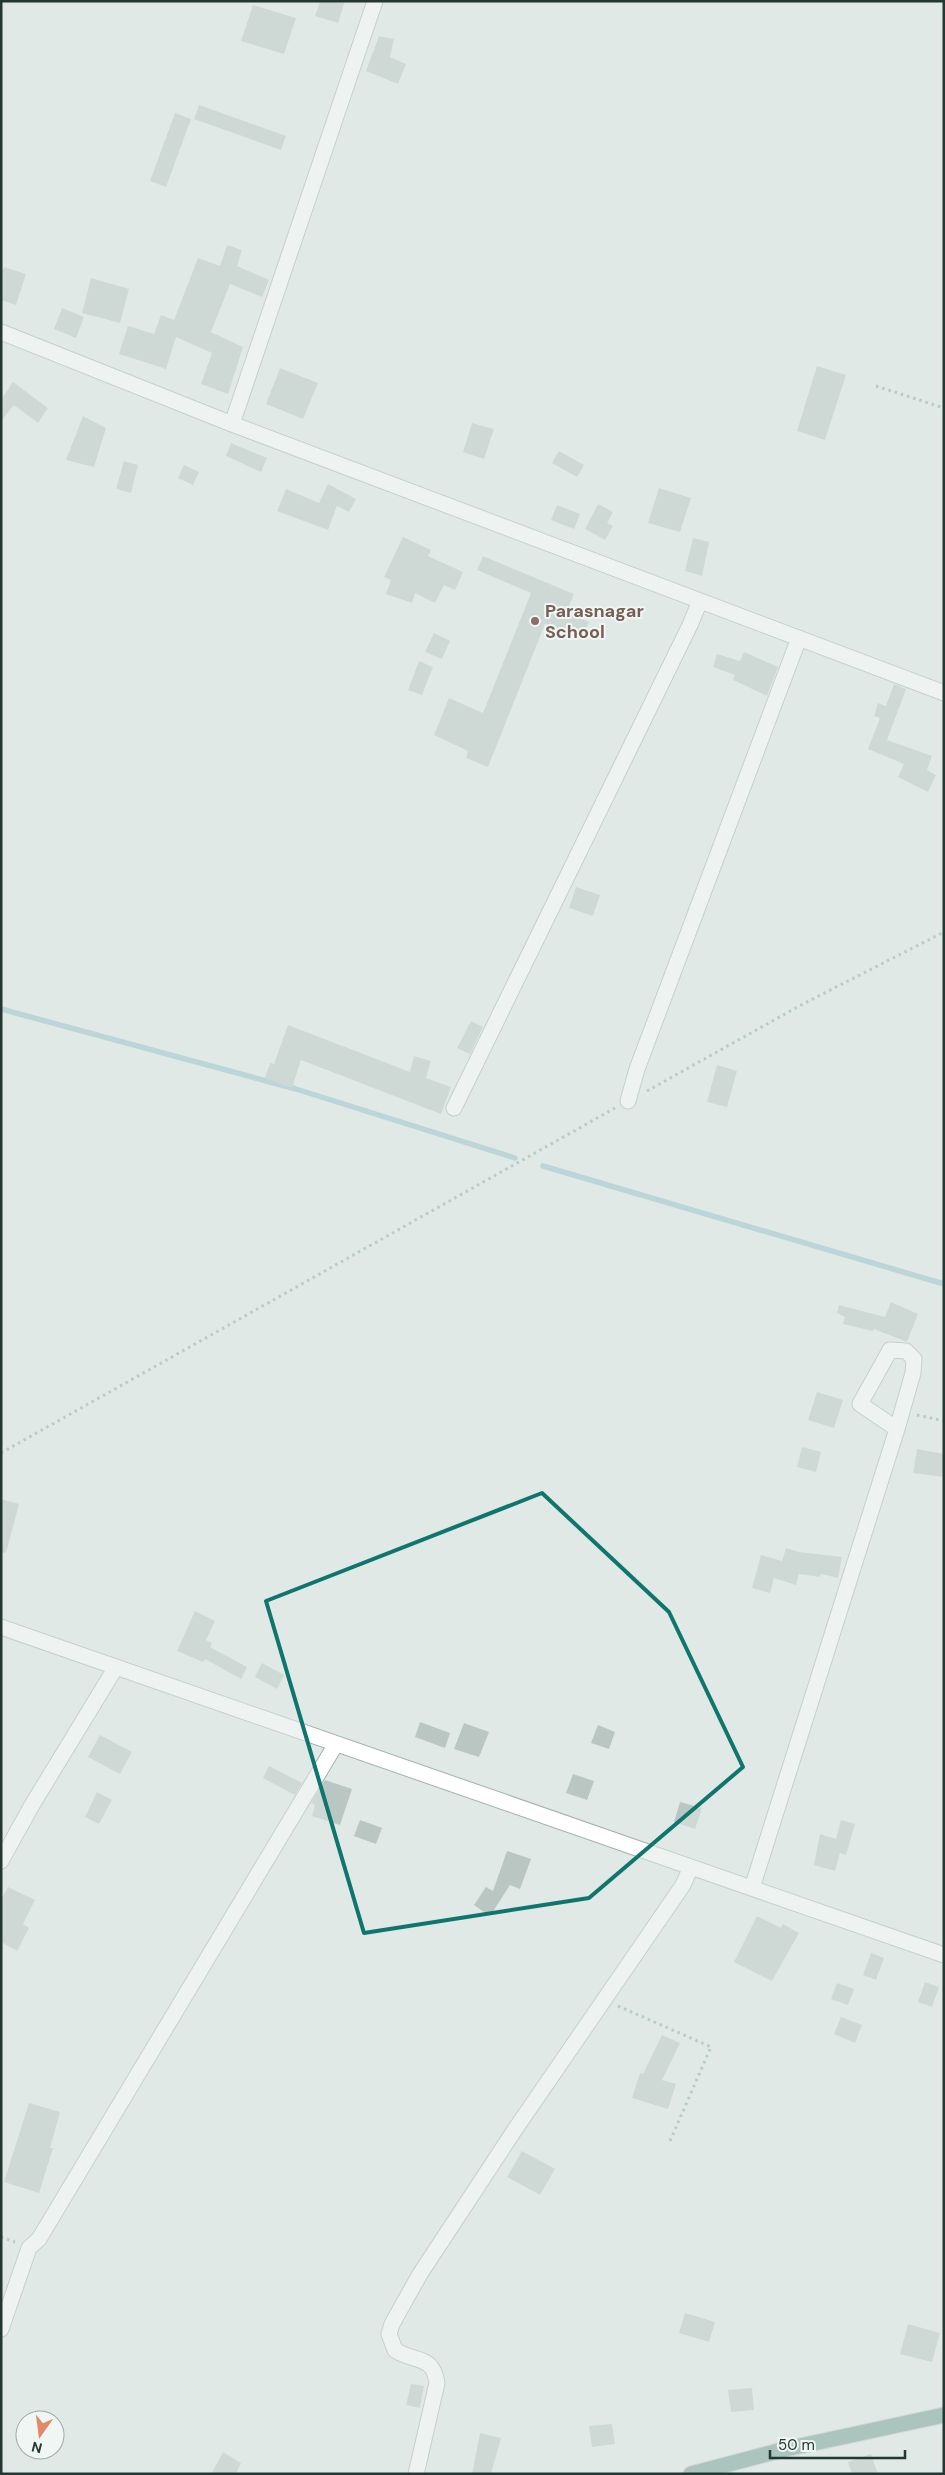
<svg xmlns="http://www.w3.org/2000/svg" width="945" height="2475" font-family="'DM Sans',sans-serif">
	<rect width="100%" height="100%" fill="#e0e9e6"/>
	<g fill="none" stroke-linecap="round" stroke-linejoin="round">
		<path stroke="#8fbdc8" stroke-width="5.5" d="M 1,1009 L 296,1089 L 515,1158
			M 543,1166 L 944,1284"/>
	</g>
	<path fill="#b9c6c2" d="M 320,1 L 345,1 L 338,23 L 315,16 Z
		M 253,5 L 296,18 L 284,54 L 241,41 Z
		M 379,36 L 394,39 L 390,57 L 406,64 L 398,84 L 366,71 Z
		M 199,105 L 286,136 L 281,150 L 194,119 Z
		M 175,113 L 191,119 L 166,187 L 150,181 Z
		M 227,245 L 242,250 L 237,266 L 269,280 L 262,297 L 230,284 L 211,332 L 243,347 L 228,394 L 201,384 L 212,353 L 176,337 L 166,369 L 119,354 L 128,326 L 154,334 L 161,315 L 174,320 L 198,258 L 220,266 Z
		M 4,267 L 26,274 L 16,305 L 1,300 L 1,274 Z
		M 91,278 L 129,289 L 120,323 L 82,313 Z
		M 62,308 L 84,317 L 76,338 L 54,329 Z
		M 817,366 L 846,375 L 825,440 L 797,431 Z
		M 280,368 L 318,383 L 303,419 L 266,404 Z
		M 13,382 L 48,408 L 38,423 L 14,405 L 1,421 L 1,400 Z
		M 83,416 L 106,428 L 94,467 L 66,460 Z
		M 472,423 L 494,429 L 484,459 L 463,452 Z
		M 231,443 L 267,458 L 261,472 L 226,456 Z
		M 559,451 L 584,465 L 577,477 L 552,463 Z
		M 124,461 L 138,465 L 131,493 L 116,489 Z
		M 184,465 L 199,472 L 193,485 L 178,478 Z
		M 328,484 L 356,499 L 349,512 L 337,506 L 328,530 L 277,511 L 286,489 L 319,503 Z
		M 659,488 L 691,498 L 680,532 L 648,523 Z
		M 598,504 L 613,512 L 607,523 L 613,526 L 605,540 L 585,529 Z
		M 557,505 L 580,514 L 574,529 L 551,520 Z
		M 403,537 L 431,550 L 428,556 L 463,572 L 455,590 L 444,585 L 435,603 L 415,593 L 412,603 L 386,594 L 391,580 L 384,577 Z
		M 693,538 L 709,542 L 702,576 L 685,571 Z
		M 483,556 L 574,594 L 569,606 L 580,611 L 577,617 L 589,622 L 581,640 L 545,624 L 488,767 L 466,758 L 468,751 L 434,735 L 449,698 L 483,713 L 531,593 L 477,570 Z
		M 434,633 L 450,641 L 442,659 L 425,652 Z
		M 744,652 L 778,667 L 767,696 L 733,680 L 735,675 L 713,667 L 717,654 L 740,661 Z
		M 419,661 L 433,667 L 422,695 L 408,690 Z
		M 894,684 L 906,689 L 887,740 L 932,756 L 927,770 L 936,775 L 928,792 L 898,777 L 904,764 L 868,749 L 880,718 L 874,716 L 878,703 L 886,706 Z
		M 576,887 L 600,895 L 593,916 L 569,908 Z
		M 471,1021 L 483,1027 L 470,1054 L 457,1048 Z
		M 288,1025 L 410,1072 L 414,1056 L 431,1061 L 426,1078 L 451,1087 L 441,1114 L 301,1060 L 292,1088 L 265,1078 L 270,1063 L 274,1064 Z
		M 717,1065 L 737,1071 L 727,1107 L 707,1102 Z
		M 891,1302 L 918,1314 L 907,1342 L 874,1329 L 873,1331 L 843,1324 L 845,1317 L 837,1313 L 839,1305 L 885,1317 Z
		M 817,1392 L 843,1400 L 834,1428 L 808,1420 Z
		M 802,1447 L 821,1452 L 816,1472 L 797,1467 Z
		M 917,1449 L 944,1454 L 944,1477 L 913,1473 Z
		M 1,1499 L 19,1504 L 6,1553 L 1,1552 Z
		M 786,1548 L 799,1552 L 842,1557 L 838,1578 L 821,1574 L 820,1577 L 799,1574 L 796,1585 L 774,1578 L 770,1593 L 752,1588 L 761,1555 L 782,1561 Z
		M 195,1611 L 215,1621 L 206,1640 L 212,1643 L 210,1647 L 247,1667 L 241,1679 L 205,1659 L 203,1662 L 177,1651 Z
		M 262,1663 L 284,1675 L 277,1689 L 255,1677 Z
		M 420,1722 L 450,1733 L 445,1748 L 415,1737 Z
		M 464,1723 L 489,1732 L 479,1757 L 454,1749 Z
		M 598,1725 L 615,1732 L 609,1749 L 591,1743 Z
		M 100,1735 L 132,1752 L 120,1774 L 88,1757 Z
		M 269,1766 L 302,1783 L 295,1795 L 263,1778 Z
		M 573,1774 L 594,1781 L 587,1800 L 566,1793 Z
		M 325,1780 L 352,1789 L 340,1825 L 312,1816 L 315,1805 L 311,1803 Z
		M 97,1792 L 112,1800 L 99,1824 L 85,1817 Z
		M 680,1802 L 702,1808 L 695,1829 L 674,1822 Z
		M 360,1820 L 382,1828 L 376,1844 L 354,1836 Z
		M 841,1820 L 855,1824 L 846,1855 L 840,1853 L 835,1871 L 814,1865 L 820,1834 L 836,1839 Z
		M 507,1851 L 531,1859 L 520,1889 L 510,1885 L 490,1916 L 474,1905 L 486,1887 L 493,1891 Z
		M 8,1887 L 35,1900 L 23,1924 L 29,1928 L 17,1951 L 1,1942 L 1,1900 Z
		M 757,1916 L 781,1928 L 783,1924 L 799,1933 L 772,1981 L 734,1962 Z
		M 871,1953 L 884,1958 L 876,1980 L 863,1975 Z
		M 925,1982 L 939,1987 L 932,2007 L 918,2002 Z
		M 837,1983 L 854,1989 L 848,2005 L 831,1999 Z
		M 841,2017 L 862,2025 L 855,2043 L 834,2034 Z
		M 662,2035 L 680,2043 L 662,2080 L 676,2084 L 668,2109 L 632,2098 L 640,2073 L 643,2074 Z
		M 29,2103 L 60,2112 L 50,2148 L 53,2148 L 39,2193 L 4,2182 Z
		M 522,2151 L 555,2169 L 540,2195 L 507,2177 Z
		M 685,2313 L 715,2322 L 709,2342 L 679,2333 Z
		M 908,2324 L 940,2333 L 932,2362 L 900,2354 Z
		M 411,2384 L 424,2386 L 420,2408 L 406,2405 Z
		M 752,2388 L 754,2410 L 731,2412 L 728,2390 Z
		M 612,2424 L 615,2444 L 592,2447 L 589,2426 Z
		M 480,2433 L 501,2438 L 491,2474 L 472,2474 Z
		M 223,2452 L 241,2463 L 236,2474 L 211,2474 Z
		M 871,2454 L 878,2474 L 852,2474 L 848,2462 Z"/>
	<g fill="none" stroke-linecap="round" stroke-linejoin="round">
		<g stroke="#a4b0ad" stroke-width="17">
			<path id="minor" d="M 1,332 L 232,424 L 944,693
				M 232,424 L 375,1
				M 628,1101 L 637,1069 L 799,638
				M 454,1108 L 690,625 L 700,601
				M 1,1627 L 944,1955
				M 1,1861 L 32,1805 L 116,1667
				M 752,1888 L 897,1429 L 860,1404 L 890,1350 L 906,1351 L 914,1359 L 913,1373 L 897,1429
				M 1,2329 L 29,2248 L 39,2239 L 336,1744
				M 416,2474 L 437,2383 C 433,2354 414,2363 395,2350 L 389,2334 L 392,2324 L 420,2274 L 514,2131 L 683,1885 L 691,1867"/>
		</g>
		<g stroke="#bdc3c2" stroke-width="17">
			<path id="major" d="M 691,2474 L 786,2449 L 944,2415"/>
		</g>
		<path stroke="#85a99f" stroke-width="3" stroke-dasharray="2.5 4" stroke-linecap="butt" d="M 876,386 L 944,408
			M 647,1091 L 801,1005 L 944,932
			M 917,1415 L 944,1421
			M 1,1453 L 615,1108
			M 618,2006 L 711,2047 L 670,2141
			M 1,2237 L 15,2242"/>
		<use href="#minor" stroke="#fff" stroke-width="15"/>
		<use href="#major" stroke="#6a998f" stroke-width="15"/>
	</g>
	<path d="M0 0H945V2475H0ZM 542,1493 L 669,1612 L 743,1767 L 589,1898 L 364,1933 L 266,1601 Z" fill="#e0e9e6" fill-opacity=".55" fill-rule="evenodd"/>
	<path fill="none" stroke="#0f766e" stroke-width="4" stroke-linejoin="round" d="M 542,1493 L 669,1612 L 743,1767 L 589,1898 L 364,1933 L 266,1601 Z"/>
	<circle fill="#8d6e63" stroke="#f0f6f4" stroke-width="2" cx="535" cy="621" r="5"/>
	<g text-anchor="middle" stroke-width="4" stroke-linejoin="round" paint-order="stroke">
		<g font-size="18" font-weight="bold" fill="#785e54" stroke="#f0f6f4" text-anchor="start">
			<text x="545" y="617">Parasnagar<tspan x="545" dy="21">School</tspan></text>
		</g>
	</g>
	<rect width="945" height="2475" fill="none" stroke="#233733" stroke-width="5"/>
	<g transform="translate(40 2435) rotate(194)"><circle r="24" fill="#f0f6f4" stroke="#9eaaa7"/>
	<path d="M0-4L9 19L0 12L-9 19Z" fill="#e08a67"/>
	<text y="-8" font-size="14" font-weight="bold" text-anchor="middle" fill="#233733">N</text>
	</g>
	<path d="M770 2450v8h135v-8" fill="none" stroke="#233733" stroke-width="2.5"/>
	<text x="778" y="2450" font-size="15" fill="#233733" stroke="#f0f6f4" stroke-width="4" paint-order="stroke">50 m</text>
</svg>
